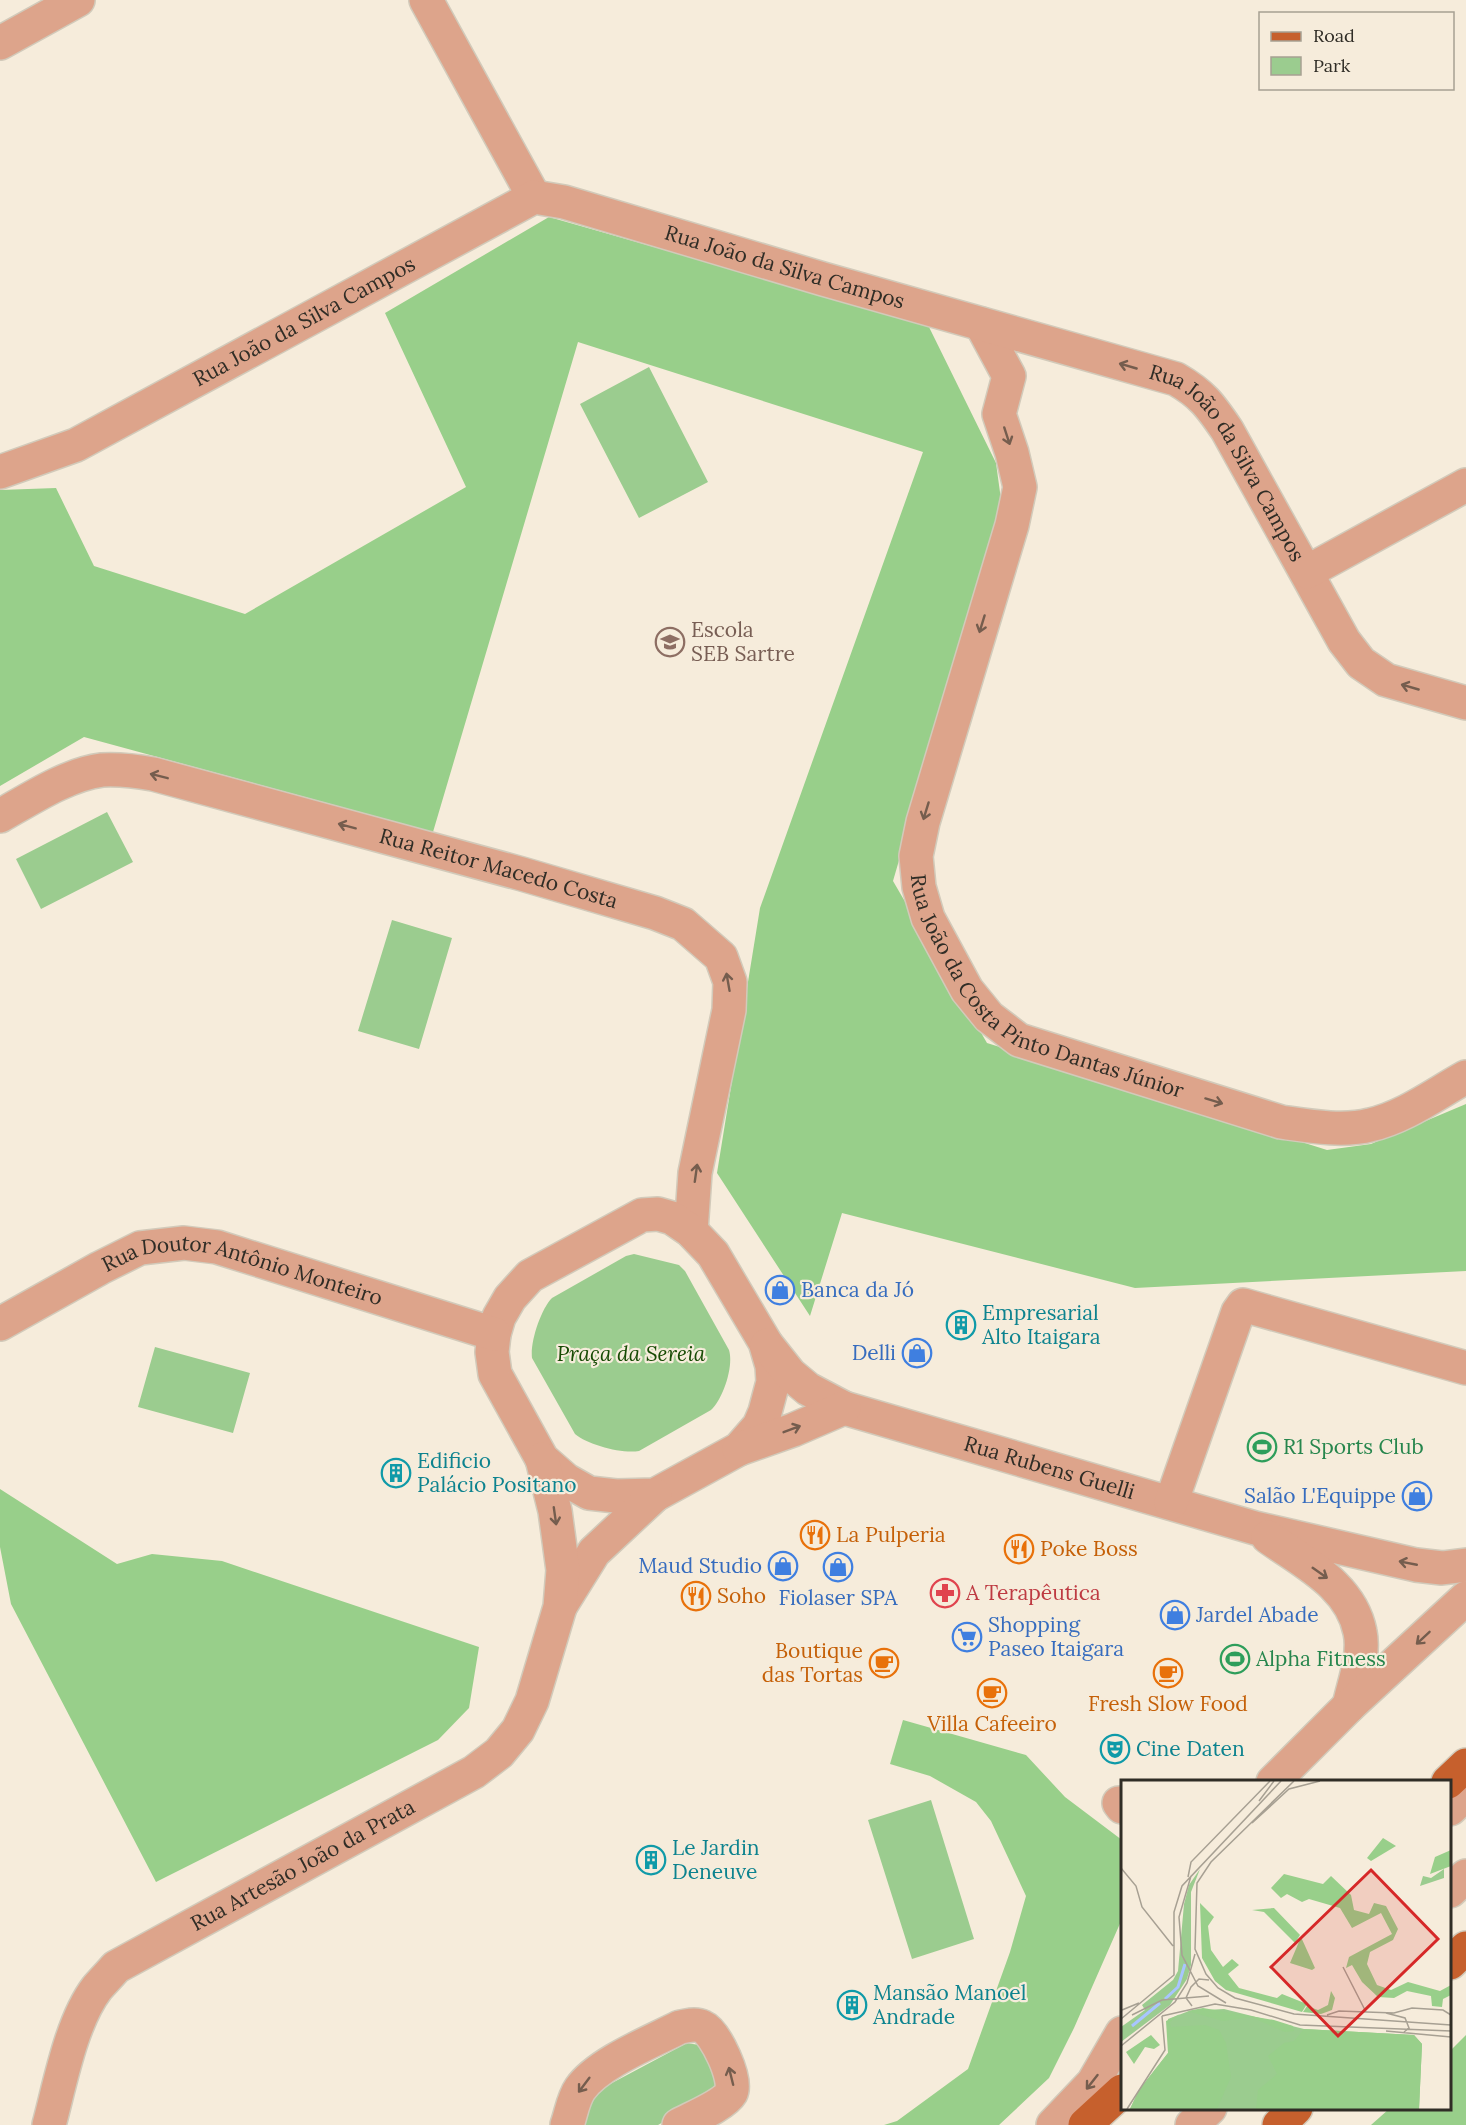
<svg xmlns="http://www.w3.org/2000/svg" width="1466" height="2125" font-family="Lora,serif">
	<rect width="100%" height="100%" fill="#f6ecdb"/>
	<path fill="#9bcc8f" d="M 649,367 L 708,482 L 639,518 L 580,404 Z
		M 107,812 L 133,862 L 41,909 L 16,859 Z
		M 392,920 L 452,938 L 419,1049 L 358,1031 Z
		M 634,1254 L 679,1265 L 685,1271 L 729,1350 C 734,1366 723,1399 711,1410 L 639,1451 C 622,1454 588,1445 575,1434 L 532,1358 C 530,1342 541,1309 552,1298 L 626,1256 Z
		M 155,1347 L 250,1373 L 233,1433 L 138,1407 Z
		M 931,1800 L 974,1939 L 912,1959 L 868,1820 Z
		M 687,2043 L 699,2045 L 719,2080 L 717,2091 L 658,2125 L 582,2125 L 590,2101 L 597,2091 Z"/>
	<path fill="#98cf8a" d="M 549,217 L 928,325 L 996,463 L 1002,507 L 893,881 L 987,1043 L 1327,1150 L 1371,1144 L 1466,1104 L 1466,1271 L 1135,1288 L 842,1213 L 810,1316 L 717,1173 L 760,908 L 923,452 L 578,342 L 433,832 L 84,737 L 0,786 L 0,490 L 56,488 L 94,566 L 245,614 L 466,487 L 385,313 Z
		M 0,1489 L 117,1564 L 152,1554 L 222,1561 L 479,1647 L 469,1708 L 438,1740 L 156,1882 L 11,1604 L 0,1547 Z
		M 903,1720 L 1026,1755 L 1065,1797 L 1122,1840 L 1122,1919 L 1074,2028 L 1049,2078 L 999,2125 L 884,2125 L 897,2121 L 968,2069 L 1010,1952 L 1026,1896 L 991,1821 L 976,1802 L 930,1776 L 890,1764 Z
		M 1466,2035 L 1466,2125 L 1371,2125 L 1389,2109 L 1450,2108 L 1450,2051 Z"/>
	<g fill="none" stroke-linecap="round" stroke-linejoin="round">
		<g stroke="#d2caba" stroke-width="36">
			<g id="minor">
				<path d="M 426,0 L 534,197"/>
				<path d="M 0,43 L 78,0"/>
				<path id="s1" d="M 981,324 L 1009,376 L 999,414 L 1012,453 L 1020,487 L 1012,525 L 923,822 L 916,856 L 919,887 L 928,918 L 967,990 L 989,1017 L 1019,1040 L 1281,1122 C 1309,1126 1343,1132 1370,1125 C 1405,1117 1435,1094 1466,1077"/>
				<path id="s2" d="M 0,472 L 76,445 L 534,197 L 564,202 L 823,279 L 1176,379 C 1202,394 1210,405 1227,430 L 1344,641 L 1361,663 L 1386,680 L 1466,703"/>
				<path d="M 1307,572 L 1466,485"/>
				<path id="s3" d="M 0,816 C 30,799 68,774 102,770 C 120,769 136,771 153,774 L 522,874 L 655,913 L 683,924 L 721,957 L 730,982 L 729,1010 L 695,1173 L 691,1231"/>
				<path d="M 658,1214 L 672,1218 L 691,1231 L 713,1254 L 765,1342 L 772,1366 L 773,1382 L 765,1412 L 759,1426 L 739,1449 L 655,1495 L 616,1496 L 589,1493 L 566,1480 L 542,1459 L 495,1374 L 492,1352 L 494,1334 L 499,1317 L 510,1298 L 530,1276 L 642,1215 Z"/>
				<path id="s4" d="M 0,1324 L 100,1268 L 140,1248 L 184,1243 L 217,1247 L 494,1334"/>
				<path id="s5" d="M 767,1345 L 790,1374 L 808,1389 L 844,1408 L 1255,1528 L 1416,1565 L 1442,1568 L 1466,1565"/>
				<path d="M 739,1449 L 793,1430 L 844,1408"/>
				<path d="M 1171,1503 L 1238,1312 L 1243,1305 L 1466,1368"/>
				<path d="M 1268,1537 C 1304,1563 1351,1585 1360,1632 C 1365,1655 1354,1683 1349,1706"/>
				<path d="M 561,1605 L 594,1552 L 655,1495"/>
				<path d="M 1273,1782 L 1349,1706 L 1466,1598"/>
				<path d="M 1119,1803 L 1122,1807"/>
				<path d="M 1450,1809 L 1466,1794"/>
				<path d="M 1450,1891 L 1466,1876"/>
				<path id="s6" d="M 49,2125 C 60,2084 71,2022 97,1988 C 103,1981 110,1974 116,1967 L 474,1772 L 499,1753 L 518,1730 L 532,1701 L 560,1607 L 563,1570 L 555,1511 L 542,1459"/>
				<path d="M 567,2125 C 571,2114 573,2099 580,2089 C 598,2063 651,2042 680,2027 C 688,2026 695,2023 703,2027 C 715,2032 738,2080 731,2093 C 724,2105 692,2118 679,2125"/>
				<path d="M 1053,2125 L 1093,2083 L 1122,2033"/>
				<path d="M 1192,2125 L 1210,2108"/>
			</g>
		</g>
		<g stroke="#d2caba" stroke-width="36">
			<path id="major" d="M 1448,1782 L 1466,1765
				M 1450,1963 L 1466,1948
				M 1085,2125 L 1122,2091
				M 1279,2125 L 1296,2108"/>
		</g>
		<use href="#minor" stroke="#dda48b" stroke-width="33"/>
		<use href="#major" stroke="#c6602d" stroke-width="33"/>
	</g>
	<defs><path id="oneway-shaft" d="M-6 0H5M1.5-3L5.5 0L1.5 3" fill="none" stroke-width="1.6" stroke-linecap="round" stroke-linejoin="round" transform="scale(1.5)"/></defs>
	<g stroke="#755d4e">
		<use href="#oneway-shaft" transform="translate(1128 366) rotate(-164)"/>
		<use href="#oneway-shaft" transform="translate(1007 436) rotate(72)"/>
		<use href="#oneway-shaft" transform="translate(982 624) rotate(107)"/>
		<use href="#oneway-shaft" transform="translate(1410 687) rotate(-164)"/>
		<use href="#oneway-shaft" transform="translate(159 776) rotate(-166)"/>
		<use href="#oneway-shaft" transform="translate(926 811) rotate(107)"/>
		<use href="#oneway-shaft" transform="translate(347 826) rotate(-165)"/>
		<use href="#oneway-shaft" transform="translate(728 982) rotate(-100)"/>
		<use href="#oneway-shaft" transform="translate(1214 1101) rotate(17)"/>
		<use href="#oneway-shaft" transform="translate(696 1173) rotate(-82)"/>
		<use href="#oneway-shaft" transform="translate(792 1429) rotate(-21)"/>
		<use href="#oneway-shaft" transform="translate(555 1516) rotate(82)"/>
		<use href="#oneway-shaft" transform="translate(1408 1563) rotate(-169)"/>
		<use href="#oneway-shaft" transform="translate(1320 1573) rotate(35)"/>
		<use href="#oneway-shaft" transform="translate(1423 1638) rotate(137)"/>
		<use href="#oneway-shaft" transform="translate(731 2076) rotate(-104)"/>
		<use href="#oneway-shaft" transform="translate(1092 2082) rotate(128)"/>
		<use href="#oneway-shaft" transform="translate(584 2085) rotate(127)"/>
	</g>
	<defs>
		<g id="school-ring" transform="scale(1.5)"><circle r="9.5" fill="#f6ecdb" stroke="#8d6e63" stroke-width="1.5"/><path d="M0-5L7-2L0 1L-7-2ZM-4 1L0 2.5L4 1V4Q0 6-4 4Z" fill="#8d6e63"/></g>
		<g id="shop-ring" transform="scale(1.5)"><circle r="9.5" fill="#f6ecdb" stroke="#3f7fe0" stroke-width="1.5"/><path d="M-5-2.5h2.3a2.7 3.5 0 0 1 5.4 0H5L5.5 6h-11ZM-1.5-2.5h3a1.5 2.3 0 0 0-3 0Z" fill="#3f7fe0"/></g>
		<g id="building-ring" transform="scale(1.5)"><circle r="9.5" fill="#f6ecdb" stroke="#0f9aa8" stroke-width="1.5"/><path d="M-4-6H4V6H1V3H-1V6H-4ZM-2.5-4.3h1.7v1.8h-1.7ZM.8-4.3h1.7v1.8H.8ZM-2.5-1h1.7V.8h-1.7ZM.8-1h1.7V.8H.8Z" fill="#0f9aa8"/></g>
		<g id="stadium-ring" transform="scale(1.5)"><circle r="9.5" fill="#f6ecdb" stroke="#2e9e5b" stroke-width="1.5"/><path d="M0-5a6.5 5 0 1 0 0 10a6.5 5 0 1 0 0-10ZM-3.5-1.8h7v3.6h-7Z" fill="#2e9e5b"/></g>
		<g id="restaurant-ring" transform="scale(1.5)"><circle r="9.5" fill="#f6ecdb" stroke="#e8710a" stroke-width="1.5"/><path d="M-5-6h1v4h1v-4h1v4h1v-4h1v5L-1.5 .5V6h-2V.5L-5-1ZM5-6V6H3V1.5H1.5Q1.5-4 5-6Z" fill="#e8710a"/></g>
		<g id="pharmacy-ring" transform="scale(1.5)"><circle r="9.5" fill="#f6ecdb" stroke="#e0444e" stroke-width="1.5"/><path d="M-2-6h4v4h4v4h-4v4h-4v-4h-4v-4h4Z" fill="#e0444e"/></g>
		<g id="supermarket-ring" transform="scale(1.5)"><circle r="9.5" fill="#f6ecdb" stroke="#3f7fe0" stroke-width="1.5"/><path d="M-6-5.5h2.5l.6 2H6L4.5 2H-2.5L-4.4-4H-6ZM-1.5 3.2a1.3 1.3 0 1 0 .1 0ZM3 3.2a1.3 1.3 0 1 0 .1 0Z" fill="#3f7fe0"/></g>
		<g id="cafe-ring" transform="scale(1.5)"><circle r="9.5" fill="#f6ecdb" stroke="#e8710a" stroke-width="1.5"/><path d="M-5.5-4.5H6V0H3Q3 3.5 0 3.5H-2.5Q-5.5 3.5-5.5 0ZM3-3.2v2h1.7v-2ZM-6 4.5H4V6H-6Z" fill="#e8710a"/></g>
		<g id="theatre-ring" transform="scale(1.5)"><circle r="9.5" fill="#f6ecdb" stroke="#0f9aa8" stroke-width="1.5"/><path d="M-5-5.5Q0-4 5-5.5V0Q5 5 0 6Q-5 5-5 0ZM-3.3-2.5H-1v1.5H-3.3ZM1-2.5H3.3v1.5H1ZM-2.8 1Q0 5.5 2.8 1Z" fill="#0f9aa8"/></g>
	</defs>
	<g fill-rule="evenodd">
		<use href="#school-ring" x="670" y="642"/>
		<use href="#shop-ring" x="780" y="1290"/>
		<use href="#building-ring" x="961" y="1325"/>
		<use href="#shop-ring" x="917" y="1353"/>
		<use href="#stadium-ring" x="1262" y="1447"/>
		<use href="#building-ring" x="396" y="1473"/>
		<use href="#shop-ring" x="1417" y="1496"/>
		<use href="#restaurant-ring" x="815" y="1535"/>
		<use href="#restaurant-ring" x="1019" y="1549"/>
		<use href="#shop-ring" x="783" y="1566"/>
		<use href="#shop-ring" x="838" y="1567"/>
		<use href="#pharmacy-ring" x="945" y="1593"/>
		<use href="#restaurant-ring" x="696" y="1596"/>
		<use href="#shop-ring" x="1175" y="1615"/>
		<use href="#supermarket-ring" x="967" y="1637"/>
		<use href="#stadium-ring" x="1235" y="1659"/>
		<use href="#cafe-ring" x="884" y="1663"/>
		<use href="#cafe-ring" x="1168" y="1673"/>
		<use href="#cafe-ring" x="992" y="1693"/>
		<use href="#theatre-ring" x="1115" y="1749"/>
		<use href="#building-ring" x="651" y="1860"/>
		<use href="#building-ring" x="852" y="2005"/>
	</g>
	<g text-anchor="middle" stroke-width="4.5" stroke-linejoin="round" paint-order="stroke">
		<g font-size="21" fill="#302d26" stroke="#f6ecdb">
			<text dy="7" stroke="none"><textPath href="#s2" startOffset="862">Rua João da Silva Campos</textPath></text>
			<text dy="7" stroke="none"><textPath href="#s2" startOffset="340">Rua João da Silva Campos</textPath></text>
			<text dy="7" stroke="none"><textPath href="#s2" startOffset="1366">Rua João da Silva Campos</textPath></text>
			<text dy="7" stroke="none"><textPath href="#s3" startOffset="522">Rua Reitor Macedo Costa</textPath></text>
			<text dy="7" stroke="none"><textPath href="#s1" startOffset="762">Rua João da Costa Pinto Dantas Júnior</textPath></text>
			<text dy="7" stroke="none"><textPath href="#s4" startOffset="264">Rua Doutor Antônio Monteiro</textPath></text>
			<text dy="7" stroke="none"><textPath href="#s5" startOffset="315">Rua Rubens Guelli</textPath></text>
			<text dy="7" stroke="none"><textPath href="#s6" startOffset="387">Rua Artesão João da Prata</textPath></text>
		</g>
		<g font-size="21" fill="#785e54" stroke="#f6ecdb" text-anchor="start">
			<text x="691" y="637">Escola<tspan x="691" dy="24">SEB Sartre</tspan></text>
		</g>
		<g font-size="21" fill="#366cbe" stroke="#f6ecdb" text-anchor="start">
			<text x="801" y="1297">Banca da Jó</text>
			<text x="896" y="1360" text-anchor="end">Delli</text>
			<text x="1396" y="1503" text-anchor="end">Salão L'Equippe</text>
			<text x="762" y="1573" text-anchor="end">Maud Studio</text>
			<text x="838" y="1605" text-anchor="middle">Fiolaser SPA</text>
			<text x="1196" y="1622">Jardel Abade</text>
			<text x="988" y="1632">Shopping<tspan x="988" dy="24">Paseo Itaigara</tspan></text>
		</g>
		<g font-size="21" fill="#0d838f" stroke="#f6ecdb" text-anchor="start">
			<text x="982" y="1320">Empresarial<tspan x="982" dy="24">Alto Itaigara</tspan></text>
			<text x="417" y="1468">Edificio<tspan x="417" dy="24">Palácio Positano</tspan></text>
			<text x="1136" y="1756">Cine Daten</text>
			<text x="672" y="1855">Le Jardin<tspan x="672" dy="24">Deneuve</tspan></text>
			<text x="873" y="2000">Mansão Manoel<tspan x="873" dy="24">Andrade</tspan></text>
		</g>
		<g font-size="21" font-style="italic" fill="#174b04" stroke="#f6ecdb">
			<text x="631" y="1361">Praça da Sereia</text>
		</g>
		<g font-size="21" fill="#27864d" stroke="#f6ecdb" text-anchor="start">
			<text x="1283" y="1454">R1 Sports Club</text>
			<text x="1256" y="1666">Alpha Fitness</text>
		</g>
		<g font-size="21" fill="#c56008" stroke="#f6ecdb" text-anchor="start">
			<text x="836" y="1542">La Pulperia</text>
			<text x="1040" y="1556">Poke Boss</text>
			<text x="717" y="1603">Soho</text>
			<text x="863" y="1658" text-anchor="end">Boutique<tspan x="863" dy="24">das Tortas</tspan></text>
			<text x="1168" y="1711" text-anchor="middle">Fresh Slow Food</text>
			<text x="992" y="1731" text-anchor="middle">Villa Cafeeiro</text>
		</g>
		<g font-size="21" fill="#be3a42" stroke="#f6ecdb" text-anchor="start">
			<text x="966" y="1600">A Terapêutica</text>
		</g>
	</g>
	<g transform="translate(1121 1780)">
		<rect width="330" height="330" fill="#f6ecdb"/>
		<path d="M 79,89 L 70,112 L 70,185 L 66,199 L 49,225 L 0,262 L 0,247 L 24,230 L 21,225 L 52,200 L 57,191 L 63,124 L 68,105 ZM 323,89 L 323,98 L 299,106 L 302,96 L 310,98 ZM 103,229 L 183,249 L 293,255 L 301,264 L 298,329 L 9,329 L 18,310 L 47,273 L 47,239 L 68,231 Z" fill="#9bcc8f"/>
		<path d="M 262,58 L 275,66 L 250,81 L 246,78 ZM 330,70 L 330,86 L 309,94 L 314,77 ZM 163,94 L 202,104 L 210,96 L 230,115 L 233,130 L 248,134 L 253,123 L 265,126 L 277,149 L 272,160 L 249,172 L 246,184 L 256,205 L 270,210 L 287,202 L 319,211 L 330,205 L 330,215 L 322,219 L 321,227 L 311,226 L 310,216 L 286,211 L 273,218 L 257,217 L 241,202 L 231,185 L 225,188 L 228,177 L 271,154 L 260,133 L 231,148 L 219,128 L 188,119 L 181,122 L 166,114 L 160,118 L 150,108 ZM 79,123 L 93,137 L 87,146 L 90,170 L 102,187 L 111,179 L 118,185 L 107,194 L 118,208 L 156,218 L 161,214 L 186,224 L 181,232 L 105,210 L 94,201 L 81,178 ZM 153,128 L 179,155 L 174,163 L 143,132 L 131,130 ZM 180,157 L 194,188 L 191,190 L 169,183 ZM 210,211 L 214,218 L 211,230 L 200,234 L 182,232 L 186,226 L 197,230 L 207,225 ZM 82,228 L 153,240 L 172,246 L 173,251 L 164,252 L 130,237 L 102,241 L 66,231 ZM 59,234 L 49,242 L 50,247 L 84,245 L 98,250 L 105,263 L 110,297 L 96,329 L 9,329 L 18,310 L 47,273 L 45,241 ZM 183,249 L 293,255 L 301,264 L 298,329 L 135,329 L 137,310 L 156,294 L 147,276 L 163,263 L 173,261 ZM 30,255 L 39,265 L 33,269 L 24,267 L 13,284 L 5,272 Z" fill="#98cf8a"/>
		<path fill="none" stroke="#a8c5ff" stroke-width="3" d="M 44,219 L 57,207 L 64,184M 11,246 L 39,223"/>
		<path fill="none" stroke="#a7a093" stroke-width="1.5" d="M 173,1 L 90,82 L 76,103 L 74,169 L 85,194 L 97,208 L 114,218 L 173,234 L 330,245M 138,21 L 153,1M 131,43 L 168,9 L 199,1M 0,88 L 15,106 L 21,127 L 52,166M 70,96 L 58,137 L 61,175 L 77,206 L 105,223M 67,97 L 70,82 L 149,1M 222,187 L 245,232M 71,226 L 65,218 L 70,207 L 78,199 L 88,200M 1,230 L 18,223M 265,233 L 284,238 L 288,248 L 283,252M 11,235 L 41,220 L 88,216M 206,235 L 218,231 L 273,233 L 291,228 L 322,230 L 330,235M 41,236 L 94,224 L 130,230 L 179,245 L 330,251M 0,239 L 53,195 L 53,132 L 61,106 L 160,1M 265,251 L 330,257M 0,266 L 54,222 L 66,203 L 74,174M 6,329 L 44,270 L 41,236"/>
		<path fill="#d62828" fill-opacity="0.15" stroke="#d62828" stroke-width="3" d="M 250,90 L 317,159 L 217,256 L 150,187 Z"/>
		<rect width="330" height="330" fill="none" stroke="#302d26" stroke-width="3"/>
	</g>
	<rect x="1259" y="12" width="195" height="78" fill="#f6ecdb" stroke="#a7a093" stroke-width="1.5"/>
	<rect x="1271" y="32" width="30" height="9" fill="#c6602d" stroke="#a7a093" stroke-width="1.5"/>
	<text x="1313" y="42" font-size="18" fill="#302d26">Road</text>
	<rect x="1271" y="57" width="30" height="18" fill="#9bcc8f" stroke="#a7a093" stroke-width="1.5"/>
	<text x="1313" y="72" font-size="18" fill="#302d26">Park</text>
</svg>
